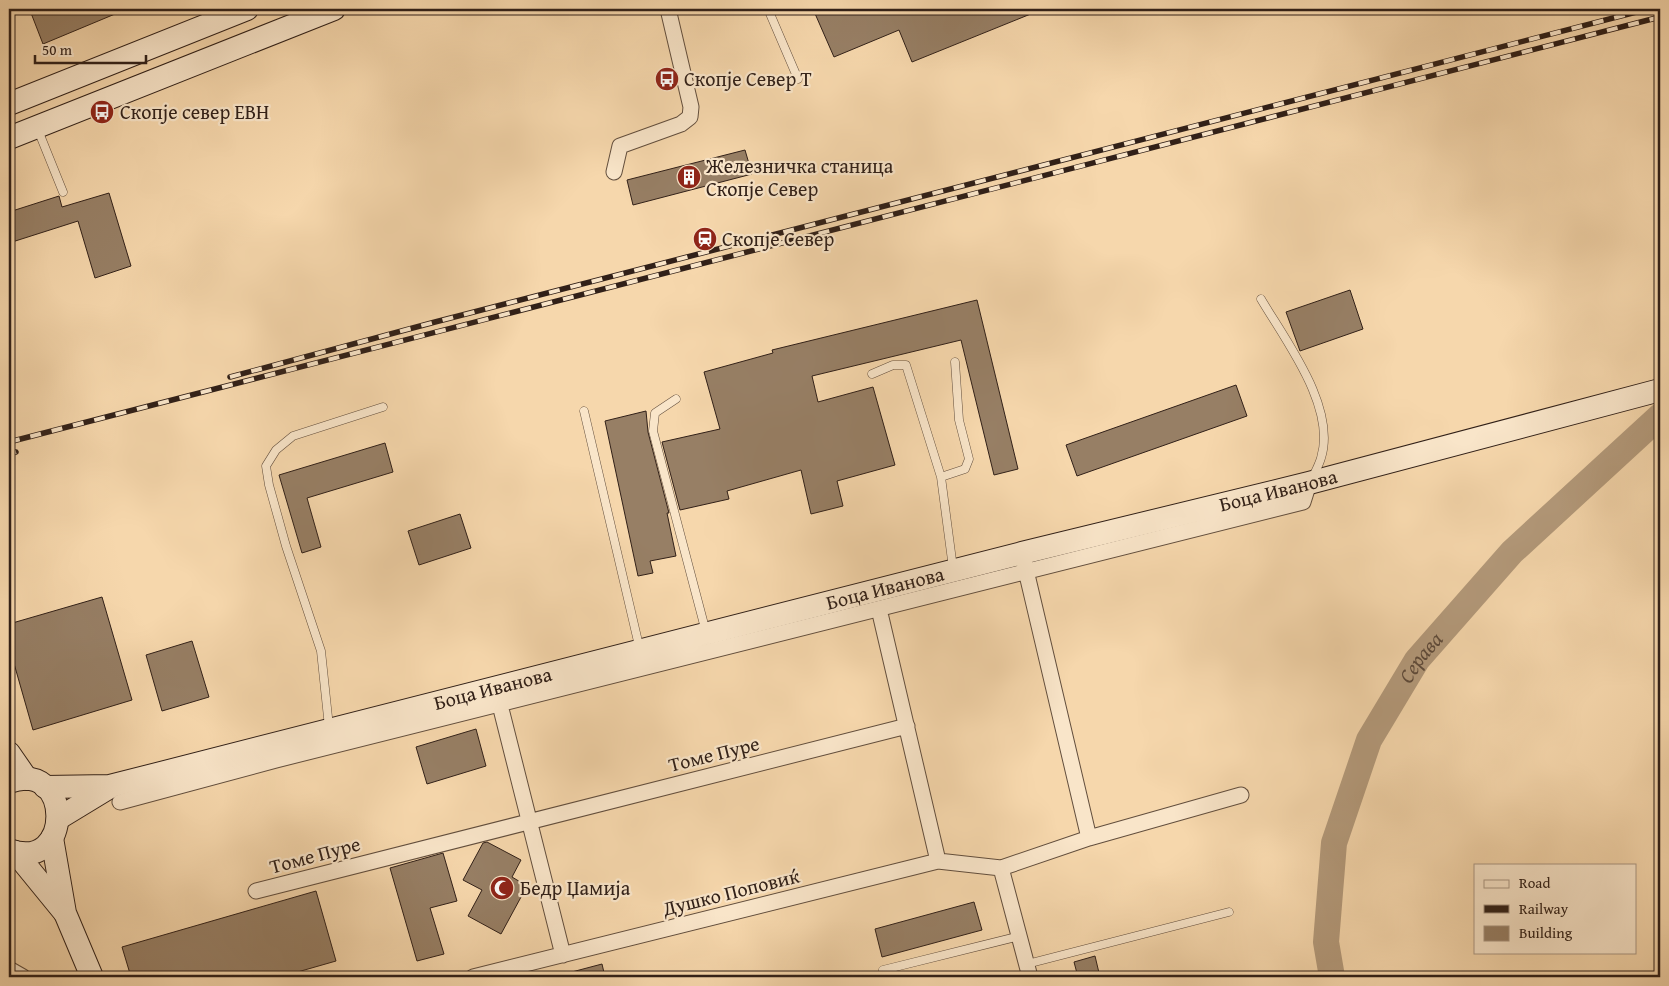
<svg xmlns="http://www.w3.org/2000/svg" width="1669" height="986" font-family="'Gentium Book Plus',serif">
	<rect width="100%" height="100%" fill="#f6d7ac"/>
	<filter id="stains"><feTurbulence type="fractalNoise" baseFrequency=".004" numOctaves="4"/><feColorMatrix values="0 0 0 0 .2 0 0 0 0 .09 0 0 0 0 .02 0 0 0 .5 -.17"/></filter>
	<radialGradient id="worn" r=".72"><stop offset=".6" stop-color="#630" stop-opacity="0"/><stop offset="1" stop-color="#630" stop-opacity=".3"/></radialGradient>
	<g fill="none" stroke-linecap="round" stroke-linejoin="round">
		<path stroke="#b3997a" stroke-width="26" id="s1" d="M 1332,977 L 1326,942 L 1334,843 L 1369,740 L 1417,660 L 1512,552 L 1660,416"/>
	</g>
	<path fill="#977f65" stroke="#312018" d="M 42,9 L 127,9 L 43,44 L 31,13 Z
		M 813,9 L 1043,9 L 912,62 L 899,30 L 834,57 Z
		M 745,150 L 752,174 L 633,205 L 627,180 Z
		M 109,193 L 131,266 L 95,278 L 78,221 L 9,243 L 9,212 L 59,196 L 62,207 Z
		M 1350,290 L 1363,329 L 1300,351 L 1286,312 Z
		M 977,300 L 1018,469 L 994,475 L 961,340 L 812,376 L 818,402 L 873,387 L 895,465 L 837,481 L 843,506 L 811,514 L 801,470 L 727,491 L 729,499 L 680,510 L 662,442 L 720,429 L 704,372 L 773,353 L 772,350 Z
		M 1236,385 L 1247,416 L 1077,476 L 1066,445 Z
		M 646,411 L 648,432 L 669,513 L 667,513 L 676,556 L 650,561 L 653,573 L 638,576 L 605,421 Z
		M 385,443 L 393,472 L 307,498 L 321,547 L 302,553 L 279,475 Z
		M 460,514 L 471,548 L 419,565 L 408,531 Z
		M 102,597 L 132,700 L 33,730 L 9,646 L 9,624 Z
		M 192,641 L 209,697 L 162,711 L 146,655 Z
		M 476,729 L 486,766 L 427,784 L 416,747 Z
		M 487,842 L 521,860 L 512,877 L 527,886 L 501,934 L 468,916 L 482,890 L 463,880 L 483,843 Z
		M 443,853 L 457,901 L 430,908 L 444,954 L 417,961 L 390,868 Z
		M 316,891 L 336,961 L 280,977 L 131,977 L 122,947 Z
		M 974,902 L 982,930 L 882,957 L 875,929 Z
		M 1095,956 L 1100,977 L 1078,977 L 1074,962 Z
		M 602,964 L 605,977 L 569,977 L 568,973 Z"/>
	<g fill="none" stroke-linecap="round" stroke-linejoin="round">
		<g stroke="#624e3d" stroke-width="9">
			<path id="lane" d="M 768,9 L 798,79
				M 38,130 L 63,192
				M 1261,299 C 1285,340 1337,407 1321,458 C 1319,465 1315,472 1312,479
				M 872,374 L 893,365 L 906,365 L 941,477 L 953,568
				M 676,399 L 655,413 L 653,431 L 706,632
				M 584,411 L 640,650
				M 941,477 L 965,469 L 969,459 L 959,420 L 955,362
				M 329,727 L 321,651 L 286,546 L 269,485 L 266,466 L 276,450 L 293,436 L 383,407
				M 1027,964 L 1229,912
				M 883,970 L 1020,936"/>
		</g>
		<g stroke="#624e3d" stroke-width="17">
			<path id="street" d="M 614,172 L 620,146 L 681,124 L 690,117 L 691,107 L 668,9
				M 1024,562 L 1089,838
				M 879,609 L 938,861
				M 500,705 L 563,955
				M 120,802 L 276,760 L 1303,502 L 1309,483
				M 1001,868 L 1030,977
				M 256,891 L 907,726
				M 9,969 L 23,977
				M 473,977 L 938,861 L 1001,868 L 1089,838 L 1241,795"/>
		</g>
		<g stroke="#312018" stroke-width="24">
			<g id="secondary">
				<path d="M 9,104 L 247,9"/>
				<path d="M 9,138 L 334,9"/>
				<path d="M 9,753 L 27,779"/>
				<path d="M 9,782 C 73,758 74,874 9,850"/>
				<path id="s2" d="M 45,787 L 110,786 L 1022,553 L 1309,483 L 1660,390"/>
				<path d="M 59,818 L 110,787"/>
				<path d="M 52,838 L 65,913 L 92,977"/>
				<path d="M 15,852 L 64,912"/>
			</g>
		</g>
		<use href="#lane" stroke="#f9e5c9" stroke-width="8"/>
		<use href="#street" stroke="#f9e5c9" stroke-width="15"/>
		<use href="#secondary" stroke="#f9e5c9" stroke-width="22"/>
		<g stroke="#312018" stroke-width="5.5">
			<path id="rail" d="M 230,377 L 435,322 L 1648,9
				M 9,442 L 1660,17
				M 9,454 L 16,452"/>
		</g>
		<use href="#rail" stroke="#f9e5c9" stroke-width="4" stroke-dasharray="11" stroke-linecap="butt"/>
	</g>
	<defs>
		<g id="bus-disc" transform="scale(1.25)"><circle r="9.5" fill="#8f2418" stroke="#f9e5c9"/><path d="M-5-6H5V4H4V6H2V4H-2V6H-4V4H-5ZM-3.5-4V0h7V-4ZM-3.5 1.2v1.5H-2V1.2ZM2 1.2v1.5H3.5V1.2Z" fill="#fff"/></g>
		<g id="building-disc" transform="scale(1.25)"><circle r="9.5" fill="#8f2418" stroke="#f9e5c9"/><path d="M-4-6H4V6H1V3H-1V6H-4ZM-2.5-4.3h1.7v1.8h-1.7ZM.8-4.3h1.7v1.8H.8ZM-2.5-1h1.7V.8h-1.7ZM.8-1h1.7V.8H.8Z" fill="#fff"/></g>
		<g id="station-disc" transform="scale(1.25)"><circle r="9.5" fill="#8f2418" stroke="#f9e5c9"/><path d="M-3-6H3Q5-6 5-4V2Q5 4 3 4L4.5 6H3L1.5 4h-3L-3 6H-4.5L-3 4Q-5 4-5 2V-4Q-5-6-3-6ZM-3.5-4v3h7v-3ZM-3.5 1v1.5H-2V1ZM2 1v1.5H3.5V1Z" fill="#fff"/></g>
		<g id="mosque-disc" transform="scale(1.25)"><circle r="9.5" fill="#8f2418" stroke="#f9e5c9"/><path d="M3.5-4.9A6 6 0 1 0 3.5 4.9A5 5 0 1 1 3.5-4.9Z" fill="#fff"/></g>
	</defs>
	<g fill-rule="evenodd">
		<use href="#bus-disc" x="667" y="79"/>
		<use href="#bus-disc" x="102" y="112"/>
		<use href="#building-disc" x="689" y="177"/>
		<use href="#station-disc" x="705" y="239"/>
		<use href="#mosque-disc" x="502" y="888"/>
	</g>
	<g text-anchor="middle" stroke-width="4.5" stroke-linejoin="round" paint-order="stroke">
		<g font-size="20" fill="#312018" stroke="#f9e5c9" text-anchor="start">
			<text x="684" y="86">Скопје Север Т</text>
			<text x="120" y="119">Скопје север ЕВН</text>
			<text x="706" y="173">Железничка станица<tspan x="706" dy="23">Скопје Север</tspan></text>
			<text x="722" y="246">Скопје Север</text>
			<text x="520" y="895">Бедр Џамија</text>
		</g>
		<g font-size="20" fill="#312018" stroke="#f9e5c9">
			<text dy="7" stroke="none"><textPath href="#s2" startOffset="1270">Боца Иванова</textPath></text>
			<text dy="7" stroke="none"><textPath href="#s2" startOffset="865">Боца Иванова</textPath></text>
			<text dy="7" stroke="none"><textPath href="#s2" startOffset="460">Боца Иванова</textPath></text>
			<text transform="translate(714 754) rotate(-14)" y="7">Томе Пуре</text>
			<text transform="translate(315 855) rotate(-15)" y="7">Томе Пуре</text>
			<text transform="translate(731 892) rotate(-14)" y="7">Душко Поповиќ</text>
		</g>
		<g font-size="21" font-style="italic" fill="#5e4a3a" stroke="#f9e5c9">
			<text dy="7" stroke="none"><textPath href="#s1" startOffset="341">Серава</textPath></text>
		</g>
	</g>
	<rect width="1669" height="986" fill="none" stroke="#f6d7ac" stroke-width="30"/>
	<rect x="10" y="10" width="1649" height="966" fill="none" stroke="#312018" stroke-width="2.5"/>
	<rect x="15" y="15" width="1639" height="956" fill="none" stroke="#312018"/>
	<rect x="1474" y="864" width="162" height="90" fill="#f9e5c9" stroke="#a99682"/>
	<rect x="1484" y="880" width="25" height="8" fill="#f9e5c9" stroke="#a99682"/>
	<text x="1519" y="888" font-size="15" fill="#312018">Road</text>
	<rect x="1484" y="905" width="25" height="8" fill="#312018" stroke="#a99682"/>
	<text x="1519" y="914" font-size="15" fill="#312018">Railway</text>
	<rect x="1484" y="926" width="25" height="15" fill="#977f65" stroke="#a99682"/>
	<text x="1519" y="938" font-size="15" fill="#312018">Building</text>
	<path d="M35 55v8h111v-8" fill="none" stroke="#312018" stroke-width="2.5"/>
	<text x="42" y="55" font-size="15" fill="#312018" stroke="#f9e5c9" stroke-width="4" paint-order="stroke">50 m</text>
	<rect width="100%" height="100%" filter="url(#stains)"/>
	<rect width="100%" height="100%" fill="url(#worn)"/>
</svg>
